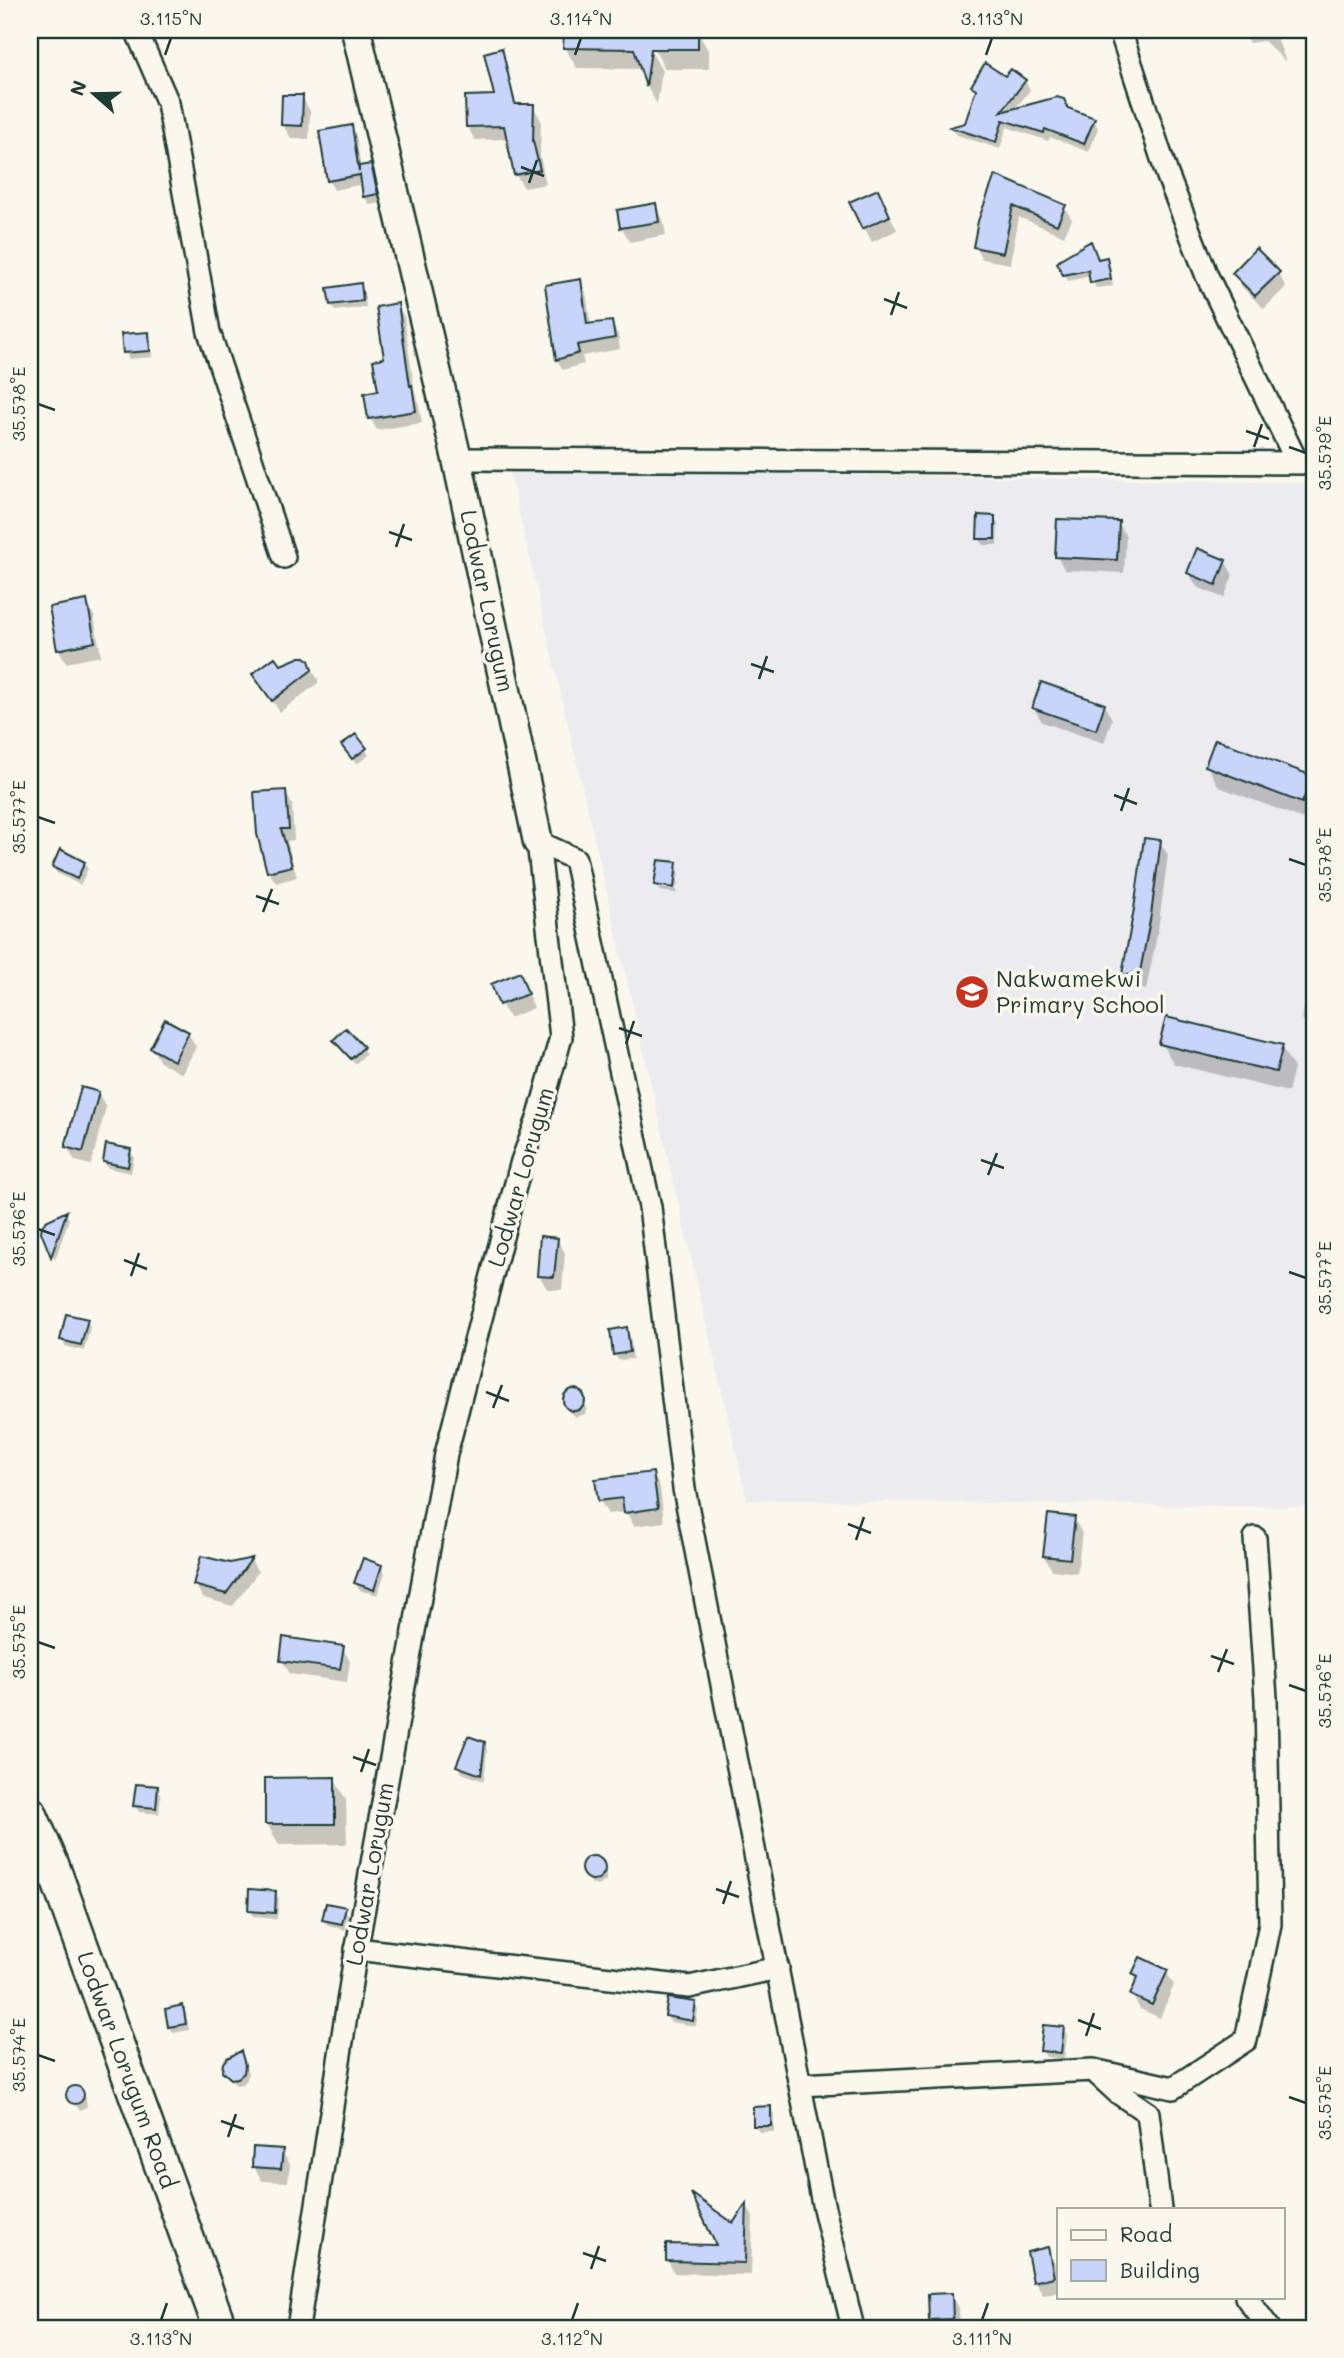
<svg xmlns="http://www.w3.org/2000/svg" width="1344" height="2358" font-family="Mali,sans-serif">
	<rect width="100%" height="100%" fill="#fbf7ec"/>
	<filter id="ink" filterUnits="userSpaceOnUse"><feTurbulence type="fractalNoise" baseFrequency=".0143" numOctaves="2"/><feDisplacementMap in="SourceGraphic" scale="14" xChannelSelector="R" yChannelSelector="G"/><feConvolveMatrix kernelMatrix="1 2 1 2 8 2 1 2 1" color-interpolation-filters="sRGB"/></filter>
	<g filter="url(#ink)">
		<path fill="#ececf0" d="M 509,469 L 1314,483 L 1314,1507 L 747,1500 Z"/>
		<path fill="#0003" d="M 1248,30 L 1274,30 L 1286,62 L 1264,41 L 1249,43 L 1246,37 Z
			M 697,31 L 709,52 L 709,69 L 665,69 L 654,49 L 650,49 L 662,71 L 657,104 L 647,87 L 642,69 L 577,68 L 565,48 Z
			M 1006,78 L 1025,81 L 1030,90 L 1013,111 L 1094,120 L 1098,128 L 1089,152 L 1050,137 L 1048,141 L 1007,127 L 1000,149 L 957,135 L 952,128 L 966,124 L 977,92 L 973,86 Z
			M 510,90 L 518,104 L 533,106 L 541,120 L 540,157 L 546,184 L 524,188 L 516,175 L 508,139 L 475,140 L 467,126 L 496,97 Z
			M 302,97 L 310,111 L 309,139 L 291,138 L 283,125 Z
			M 351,127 L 356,136 L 361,168 L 370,166 L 375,175 L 382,203 L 370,205 L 364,196 L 363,184 L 334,190 L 329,181 L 321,133 Z
			M 30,136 L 35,146 L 30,149 Z
			M 996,178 L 1064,207 L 1072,219 L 1064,236 L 1019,217 L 1010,264 L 982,259 L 975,246 Z
			M 851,203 L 885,205 L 897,230 L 872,242 Z
			M 655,205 L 663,219 L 666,235 L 630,242 L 622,228 L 619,211 Z
			M 1091,243 L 1098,261 L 1106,259 L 1110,266 L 1113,286 L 1096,288 L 1091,276 L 1068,281 L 1064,274 Z
			M 1234,273 L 1278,273 L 1286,287 L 1264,309 L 1242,287 Z
			M 580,281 L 586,292 L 591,326 L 611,323 L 618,334 L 620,349 L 582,356 L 584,364 L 563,370 L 557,360 L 547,286 Z
			M 30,282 L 41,301 L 30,308 Z
			M 360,285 L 364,291 L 366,307 L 335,311 L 331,304 Z
			M 397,305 L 404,317 L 415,394 L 418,400 L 422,423 L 377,430 L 370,418 L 381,392 Z
			M 148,334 L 151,340 L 152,357 L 129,359 L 125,352 Z
			M 994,517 L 998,524 L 997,545 L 983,545 L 979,538 Z
			M 1118,523 L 1126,536 L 1124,573 L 1065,570 L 1057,557 Z
			M 1225,561 L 1233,575 L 1224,598 L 1197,587 L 1189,573 Z
			M 86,602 L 94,616 L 101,656 L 66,663 L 58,649 Z
			M 310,666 L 318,679 L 318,683 L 280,712 L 261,686 L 281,668 Z
			M 1104,705 L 1112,719 L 1104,743 L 1042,722 L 1034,708 Z
			M 365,749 L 369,755 L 357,764 L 347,752 Z
			M 1207,766 L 1311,778 L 1314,783 L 1314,823 L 1219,787 Z
			M 285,792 L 292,804 L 294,840 L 287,841 L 297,877 L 276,883 L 269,872 L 259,834 Z
			M 1160,842 L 1168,855 L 1158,930 L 1146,990 L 1132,987 L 1124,973 Z
			M 84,863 L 88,869 L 80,885 L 57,873 L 53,867 Z
			M 675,863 L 679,870 L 677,887 L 658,884 L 658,888 L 677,890 L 676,893 L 660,891 L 656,885 Z
			M 1314,953 L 1314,1032 L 1310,1032 L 1302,1018 Z
			M 519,974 L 534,1008 L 509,1018 L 501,1004 Z
			M 188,1033 L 196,1047 L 182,1074 L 160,1062 L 152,1048 Z
			M 1161,1043 L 1281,1047 L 1294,1068 L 1288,1092 L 1174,1064 Z
			M 339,1046 L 362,1048 L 366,1054 L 355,1064 Z
			M 98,1093 L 106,1107 L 91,1165 L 75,1161 L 67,1147 Z
			M 130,1151 L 134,1157 L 131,1173 L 108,1168 L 104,1162 Z
			M 66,1214 L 69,1219 L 55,1260 L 43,1232 L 47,1223 Z
			M 557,1239 L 565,1253 L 562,1290 L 547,1289 L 539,1275 Z
			M 30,1297 L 36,1300 L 40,1306 L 35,1321 L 30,1319 Z
			M 87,1321 L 90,1327 L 84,1351 L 65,1346 L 62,1340 Z
			M 626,1329 L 630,1335 L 633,1359 L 618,1360 L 615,1354 Z
			M 570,1391 L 576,1391 L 582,1395 L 587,1408 L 585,1414 L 576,1417 L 569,1412 L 564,1399 Z
			M 652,1473 L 660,1487 L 664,1522 L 634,1526 L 626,1512 L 608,1514 L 600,1501 Z
			M 1074,1519 L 1082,1533 L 1077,1573 L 1052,1570 L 1044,1556 Z
			M 251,1560 L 258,1572 L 233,1606 L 203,1598 L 195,1585 L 230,1565 Z
			M 381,1566 L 385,1573 L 377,1595 L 359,1590 L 356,1583 Z
			M 342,1647 L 350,1661 L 347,1682 L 290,1674 L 282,1660 Z
			M 483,1744 L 487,1750 L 484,1781 L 462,1773 L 458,1766 Z
			M 334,1778 L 346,1800 L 347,1844 L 279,1845 L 267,1824 Z
			M 157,1788 L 161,1794 L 159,1814 L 139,1812 L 135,1806 Z
			M 588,1859 L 598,1860 L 606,1871 L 606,1881 L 598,1886 L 592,1884 L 584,1871 Z
			M 275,1893 L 279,1899 L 277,1919 L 253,1917 L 250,1910 Z
			M 344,1909 L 348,1915 L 345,1930 L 328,1926 L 324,1920 Z
			M 1166,1971 L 1174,1985 L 1160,2018 L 1140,2009 L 1132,1995 L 1138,1981 L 1134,1974 Z
			M 695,2003 L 698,2010 L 696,2026 L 670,2022 L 667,2016 Z
			M 183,2007 L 186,2014 L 189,2030 L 173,2033 L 169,2027 Z
			M 1063,2029 L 1067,2035 L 1064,2059 L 1046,2057 L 1042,2050 Z
			M 240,2054 L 248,2073 L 247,2080 L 242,2084 L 236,2085 L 224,2070 Z
			M 73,2087 L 79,2089 L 86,2098 L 87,2106 L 81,2110 L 78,2110 L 79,2109 L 69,2099 L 68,2091 Z
			M 770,2108 L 774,2114 L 774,2132 L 759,2132 L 755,2125 Z
			M 282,2151 L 290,2165 L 288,2182 L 262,2181 L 254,2167 Z
			M 747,2206 L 753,2217 L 751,2275 L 674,2273 L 668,2261 L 719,2247 Z
			M 1047,2249 L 1055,2263 L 1059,2292 L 1043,2295 L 1035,2281 Z
			M 951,2295 L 959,2308 L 960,2328 L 936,2328 L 931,2320 Z"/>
		<path fill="#c9d4fb" stroke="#1f3d34" stroke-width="2" d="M 564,30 L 698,30 L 698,49 L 651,49 L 646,87 L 634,49 L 563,48 Z
			M 502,48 L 515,104 L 534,104 L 533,141 L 540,170 L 514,175 L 504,126 L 466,127 L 465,96 L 494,95 L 484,53 Z
			M 985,63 L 1005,76 L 1011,69 L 1026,80 L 1001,112 L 1057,97 L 1064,99 L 1068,108 L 1095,118 L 1084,144 L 1045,129 L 1044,133 L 1003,120 L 996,142 L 950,127 L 965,123 L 976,89 L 971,86 Z
			M 282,95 L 303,95 L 302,126 L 281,125 Z
			M 352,125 L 359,172 L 359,166 L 371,164 L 378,194 L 363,197 L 360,175 L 327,181 L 319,131 Z
			M 995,175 L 1066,205 L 1057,225 L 1013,206 L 1003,253 L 973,247 L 978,221 Z
			M 878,189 L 890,216 L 862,229 L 849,202 Z
			M 656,203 L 659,222 L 620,228 L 617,210 Z
			M 1091,241 L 1098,259 L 1107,257 L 1111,279 L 1090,283 L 1088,270 L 1063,275 L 1057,263 L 1062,258 Z
			M 1256,248 L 1280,272 L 1255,296 L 1232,273 Z
			M 581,279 L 587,324 L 612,321 L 615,338 L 577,345 L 579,353 L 556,360 L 545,285 Z
			M 361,283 L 363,301 L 330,305 L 327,288 Z
			M 398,303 L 410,386 L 412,385 L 416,411 L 368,419 L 364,393 L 378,391 L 373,360 L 384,358 L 376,307 Z
			M 149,332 L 150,351 L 123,353 L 121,334 Z
			M 978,515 L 995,516 L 995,539 L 977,539 Z
			M 1057,519 L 1119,521 L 1117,560 L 1055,557 Z
			M 1197,548 L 1226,560 L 1216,585 L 1187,573 Z
			M 87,600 L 95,642 L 57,650 L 49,607 Z
			M 275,657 L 281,665 L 300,657 L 305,657 L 309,660 L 312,670 L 272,701 L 252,674 Z
			M 1041,682 L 1105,704 L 1096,730 L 1032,708 Z
			M 356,734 L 367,748 L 352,759 L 341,745 Z
			M 1215,739 L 1313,776 L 1302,803 L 1205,766 Z
			M 286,790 L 289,829 L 281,829 L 292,866 L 267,872 L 257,834 L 254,792 Z
			M 1144,838 L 1161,840 L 1151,915 L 1139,977 L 1122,974 L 1134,909 Z
			M 60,849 L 85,862 L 77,879 L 52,867 Z
			M 658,860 L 677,862 L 674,888 L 654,885 Z
			M 520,972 L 528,994 L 499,1005 L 491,984 Z
			M 1166,1017 L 1283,1045 L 1276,1072 L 1159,1044 Z
			M 165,1019 L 189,1032 L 174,1061 L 150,1048 Z
			M 346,1028 L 364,1047 L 351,1059 L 333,1040 Z
			M 81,1087 L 99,1092 L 83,1152 L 65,1147 Z
			M 106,1144 L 131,1149 L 128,1167 L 103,1162 Z
			M 67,1211 L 51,1257 L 41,1232 L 42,1226 L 46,1221 Z
			M 540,1236 L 558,1238 L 554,1277 L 537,1276 Z
			M 66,1314 L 88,1319 L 81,1345 L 60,1340 Z
			M 627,1327 L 630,1352 L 613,1355 L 610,1330 Z
			M563 1400a11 11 0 1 1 22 0a11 11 0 1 1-22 0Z
			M 653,1472 L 658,1508 L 624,1513 L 622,1498 L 598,1501 L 595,1479 Z
			M 1048,1514 L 1075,1517 L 1070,1559 L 1043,1556 Z
			M 201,1556 L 230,1563 L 252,1558 L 226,1594 L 193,1585 Z
			M 363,1558 L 382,1565 L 374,1590 L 354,1583 Z
			M 283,1637 L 344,1646 L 340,1669 L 280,1661 Z
			M 468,1736 L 485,1742 L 481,1775 L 456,1766 Z
			M 335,1777 L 335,1824 L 265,1824 L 265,1778 Z
			M 136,1784 L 158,1786 L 156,1808 L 133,1806 Z
			M581 1868a12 12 0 1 1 24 0a12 12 0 1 1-24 0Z
			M 249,1889 L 276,1891 L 275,1913 L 248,1911 Z
			M 326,1903 L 346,1907 L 342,1924 L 322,1920 Z
			M 1140,1957 L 1168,1970 L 1152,2005 L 1130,1995 L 1138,1977 L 1132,1974 Z
			M 668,1998 L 696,2002 L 693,2021 L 665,2016 Z
			M 183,2005 L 186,2024 L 168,2027 L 165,2009 Z
			M 1043,2025 L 1064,2027 L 1061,2053 L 1040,2051 Z
			M 241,2051 L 245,2065 L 244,2073 L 238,2078 L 231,2079 L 222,2071 L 223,2063 L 227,2058 Z
			M66 2095a9 9 0 1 1 18 0a9 9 0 1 1-18 0Z
			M 771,2106 L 771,2126 L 753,2126 L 753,2107 Z
			M 253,2147 L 283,2149 L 281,2169 L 252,2167 Z
			M 691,2193 L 733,2223 L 747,2203 L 745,2263 L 666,2261 L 666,2244 L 716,2245 Z
			M 1048,2247 L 1054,2277 L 1033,2282 L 1027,2252 Z
			M 952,2293 L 953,2319 L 929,2320 L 928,2294 Z"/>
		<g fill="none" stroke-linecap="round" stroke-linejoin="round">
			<g stroke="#1f3d34" stroke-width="26">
				<path id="minor" d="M 136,30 L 168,103 L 209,332 L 284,557
					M 1120,30 L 1167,174 L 1207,276 L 1297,462
					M 457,459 L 1314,463
					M 538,842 L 575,859 L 650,1207 L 684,1489 L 823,2204 L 853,2328
					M 356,1949 L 689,1987 L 778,1968
					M 1093,2070 L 1173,2088 L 1246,2040 L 1270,1924 L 1266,1698 L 1255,1538
					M 800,2085 L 1093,2070 L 1117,2092 L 1148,2113 L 1160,2209
					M 1246,2297 L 1269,2328
					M 298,2328 L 354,1963 L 446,1454 L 512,1198 L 522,1161 L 539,1116 L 561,1037 L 538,842"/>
			</g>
			<g stroke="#1f3d34" stroke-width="33">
				<path id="tertiary" d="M 356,30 L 457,459 L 538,842"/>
			</g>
			<g stroke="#1f3d34" stroke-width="37">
				<path id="secondary" d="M 30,1813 L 52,1864 L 220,2328"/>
			</g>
			<use href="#minor" stroke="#fbf7ec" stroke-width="21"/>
			<use href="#tertiary" stroke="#fbf7ec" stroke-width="28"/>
			<use href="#secondary" stroke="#fbf7ec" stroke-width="32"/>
		</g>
	</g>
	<path fill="none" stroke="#1f3d34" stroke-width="2.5" d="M 165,55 L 171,38M 575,55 L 581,38M 986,55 L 992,38M 521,167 L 544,176M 529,183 L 537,160M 884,299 L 907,308M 891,315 L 899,292M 38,404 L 55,410M 1246,431 L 1269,439M 1254,447 L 1262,424M 1289,447 L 1306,453M 389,532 L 412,540M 396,547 L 404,524M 751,664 L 774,672M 759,679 L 767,656M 1114,795 L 1137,804M 1121,811 L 1129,788M 38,817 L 55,823M 1289,859 L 1306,865M 256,896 L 279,904M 263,912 L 272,889M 619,1028 L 642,1036M 626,1044 L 634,1021M 981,1160 L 1004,1168M 988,1175 L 997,1153M 38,1229 L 55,1235M 124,1260 L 147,1269M 1289,1272 L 1306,1278M 131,1276 L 139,1253M 486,1392 L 509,1401M 493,1408 L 502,1385M 848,1524 L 871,1533M 856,1540 L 864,1517M 38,1642 L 55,1648M 1211,1656 L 1234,1664M 1218,1672 L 1227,1649M 1289,1685 L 1306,1691M 353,1757 L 376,1765M 361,1772 L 369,1749M 716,1889 L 739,1897M 723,1904 L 731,1881M 1078,2020 L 1101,2029M 1086,2036 L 1094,2013M 38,2055 L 55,2061M 1289,2097 L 1306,2103M 221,2121 L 244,2129M 228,2137 L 236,2114M 583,2253 L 606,2261M 591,2269 L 599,2246M 161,2320 L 167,2303M 572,2320 L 578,2303M 982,2320 L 988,2303"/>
	<defs>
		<g id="school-disc" transform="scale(1.75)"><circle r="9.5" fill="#c8321e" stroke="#fbf7ec"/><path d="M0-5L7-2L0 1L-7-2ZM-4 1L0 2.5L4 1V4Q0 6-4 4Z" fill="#fff"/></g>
	</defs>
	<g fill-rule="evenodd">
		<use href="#school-disc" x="972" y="992"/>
	</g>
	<g text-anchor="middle" stroke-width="7" stroke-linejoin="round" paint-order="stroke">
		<g font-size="23" fill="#1f3d34" stroke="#fbf7ec">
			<text transform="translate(487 601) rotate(78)" y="8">Lodwar Lorugum</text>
			<text transform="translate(521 1177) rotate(-74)" y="8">Lodwar Lorugum</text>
			<text transform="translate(370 1874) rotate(-80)" y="8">Lodwar Lorugum</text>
			<text transform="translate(127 2070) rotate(70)" y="8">Lodwar Lorugum Road</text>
		</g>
		<g font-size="23" fill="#1f3d34" stroke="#fbf7ec" text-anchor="start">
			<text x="996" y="987">Nakwamekwi<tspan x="996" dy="26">Primary School</tspan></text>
		</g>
	</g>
	<rect width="1344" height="2358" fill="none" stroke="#fbf7ec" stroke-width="77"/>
	<rect x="1057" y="2208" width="228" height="91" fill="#fbf7ec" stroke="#a3ada2" stroke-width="2"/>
	<rect x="1071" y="2230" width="35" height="10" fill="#fbf7ec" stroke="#a3ada2" stroke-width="2"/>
	<text x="1120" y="2242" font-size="21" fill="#1f3d34">Road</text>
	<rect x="1071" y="2260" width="35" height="21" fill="#c9d4fb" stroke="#a3ada2" stroke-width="2"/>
	<text x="1120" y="2278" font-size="21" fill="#1f3d34">Building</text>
	<g transform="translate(94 94) rotate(290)" stroke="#fbf7ec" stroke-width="5" paint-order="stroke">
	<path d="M0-5L12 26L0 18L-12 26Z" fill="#1f3d34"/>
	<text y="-10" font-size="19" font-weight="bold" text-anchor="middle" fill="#1f3d34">N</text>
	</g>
	<rect x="38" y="38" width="1268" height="2282" fill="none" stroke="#1f3d34" stroke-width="2.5"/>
	<g font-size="18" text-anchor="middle" fill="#1f3d34">
		<text x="171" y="25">3.115°N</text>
		<text x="581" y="25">3.114°N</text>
		<text x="992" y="25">3.113°N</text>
		<text transform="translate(19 404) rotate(-90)" y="6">35.578°E</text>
		<text transform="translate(1325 453) rotate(-90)" y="6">35.579°E</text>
		<text transform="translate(19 817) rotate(-90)" y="6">35.577°E</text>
		<text transform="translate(1325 865) rotate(-90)" y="6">35.578°E</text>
		<text transform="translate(19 1229) rotate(-90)" y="6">35.576°E</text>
		<text transform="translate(1325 1278) rotate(-90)" y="6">35.577°E</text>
		<text transform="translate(19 1642) rotate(-90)" y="6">35.575°E</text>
		<text transform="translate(1325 1691) rotate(-90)" y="6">35.576°E</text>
		<text transform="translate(19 2055) rotate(-90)" y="6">35.574°E</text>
		<text transform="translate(1325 2103) rotate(-90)" y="6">35.575°E</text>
		<text x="161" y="2345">3.113°N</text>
		<text x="572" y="2345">3.112°N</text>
		<text x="982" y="2345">3.111°N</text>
	</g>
</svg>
